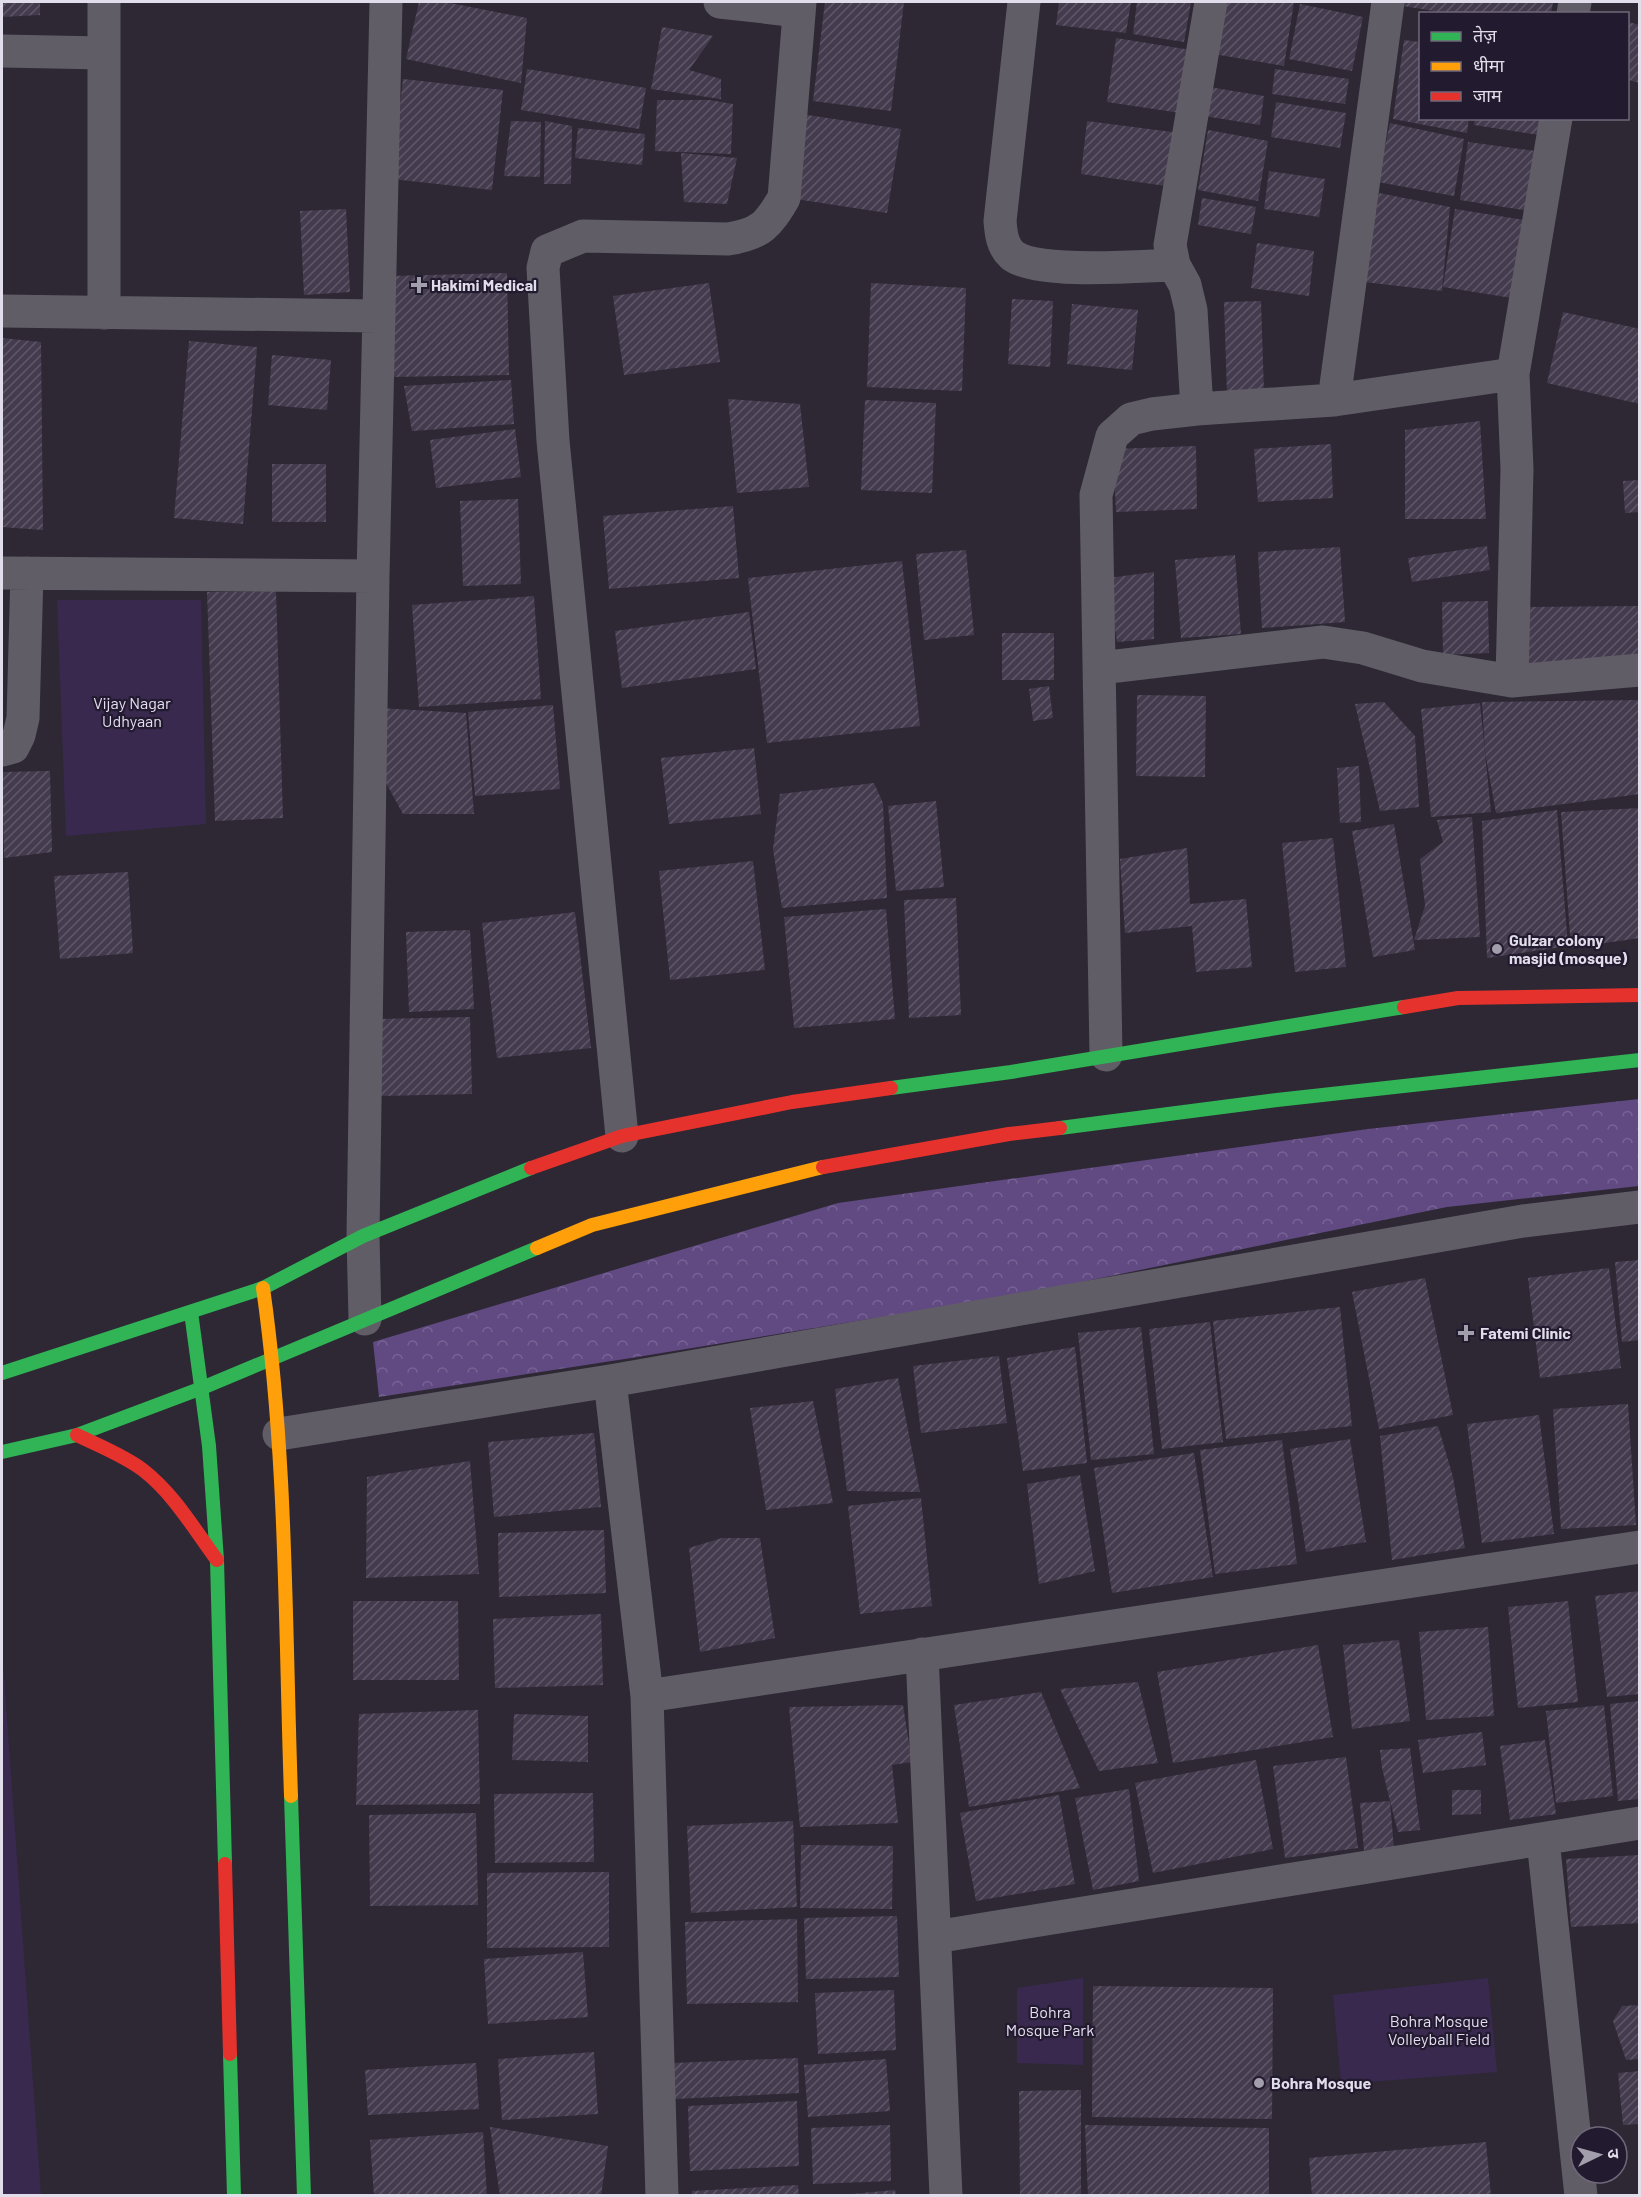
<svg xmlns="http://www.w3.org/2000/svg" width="1641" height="2197" font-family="Barlow,'Noto Sans Devanagari',sans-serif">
	<defs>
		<pattern id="forest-crowns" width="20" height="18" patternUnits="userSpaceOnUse" patternTransform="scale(1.5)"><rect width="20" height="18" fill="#614982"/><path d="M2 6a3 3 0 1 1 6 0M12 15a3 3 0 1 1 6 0" fill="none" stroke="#776394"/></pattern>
		<pattern id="building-hatch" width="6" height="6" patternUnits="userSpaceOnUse" patternTransform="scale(1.5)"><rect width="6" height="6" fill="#443c4e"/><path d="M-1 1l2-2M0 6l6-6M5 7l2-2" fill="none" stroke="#5f5868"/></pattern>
	</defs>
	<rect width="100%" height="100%" fill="#2d2834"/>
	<path fill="url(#forest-crowns)" d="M 1639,1099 L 1639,1186 L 1447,1207 L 1023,1294 L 631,1358 L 379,1397 L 373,1342 L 838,1203 L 1368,1129 Z"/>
	<path fill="#39294f" d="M 57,600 L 201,600 L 206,824 L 66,836 Z
		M 2,1648 L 41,2195 L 2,2195 Z
		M 1083,1978 L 1083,2065 L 1017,2063 L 1017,1988 Z
		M 1488,1978 L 1497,2072 L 1341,2084 L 1333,1995 Z"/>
	<path fill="url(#building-hatch)" d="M 2,2 L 40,2 L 40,15 L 2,17 Z
		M 419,2 L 445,2 L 527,18 L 521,83 L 406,59 Z
		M 825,2 L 904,2 L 891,111 L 813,101 Z
		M 1059,2 L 1131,2 L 1126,33 L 1056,25 Z
		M 1137,2 L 1191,2 L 1184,42 L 1133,34 Z
		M 1222,2 L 1294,2 L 1284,66 L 1214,54 Z
		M 1391,2 L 1553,2 L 1551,14 L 1452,14 L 1391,4 Z
		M 1300,4 L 1363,17 L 1352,71 L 1289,59 Z
		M 1628,22 L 1640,25 L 1640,83 L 1628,80 Z
		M 662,27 L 713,36 L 689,70 L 721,79 L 721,99 L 651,89 Z
		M 1116,38 L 1197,51 L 1187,114 L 1107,102 Z
		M 1404,40 L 1420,42 L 1420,118 L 1469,118 L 1467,133 L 1393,119 Z
		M 527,69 L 646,88 L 639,129 L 521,110 Z
		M 1275,69 L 1349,79 L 1345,104 L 1272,94 Z
		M 403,79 L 503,90 L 492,190 L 392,179 Z
		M 1203,86 L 1264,96 L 1260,125 L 1198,115 Z
		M 657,100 L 709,100 L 733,104 L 731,154 L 655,151 Z
		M 1276,102 L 1346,113 L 1340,148 L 1271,137 Z
		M 801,114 L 901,129 L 887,213 L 789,198 Z
		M 1475,118 L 1549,118 L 1546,136 L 1474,125 Z
		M 511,121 L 541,122 L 540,177 L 504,176 Z
		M 545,121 L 572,126 L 571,184 L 544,184 Z
		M 1087,121 L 1180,133 L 1173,187 L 1081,174 Z
		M 1390,123 L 1464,139 L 1454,196 L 1378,182 Z
		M 578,128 L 645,134 L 642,165 L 575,158 Z
		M 1208,130 L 1268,141 L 1258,201 L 1198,190 Z
		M 1468,142 L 1543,152 L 1535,212 L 1460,200 Z
		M 681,153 L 737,158 L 727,204 L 684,202 Z
		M 1269,171 L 1325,179 L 1319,217 L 1264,209 Z
		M 1379,193 L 1450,207 L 1442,291 L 1364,282 Z
		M 1202,198 L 1256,207 L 1251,234 L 1198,225 Z
		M 346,209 L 350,292 L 304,295 L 300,211 Z
		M 1455,209 L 1530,221 L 1518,299 L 1443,287 Z
		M 1257,243 L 1314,251 L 1309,296 L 1251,288 Z
		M 507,273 L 509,375 L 392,377 L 390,276 Z
		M 709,283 L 720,362 L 624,375 L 613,296 Z
		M 871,283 L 966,288 L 962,391 L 867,387 Z
		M 1012,299 L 1053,301 L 1050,367 L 1008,364 Z
		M 1261,301 L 1264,393 L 1227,394 L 1224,302 Z
		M 1072,304 L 1138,310 L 1132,370 L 1067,364 Z
		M 1563,312 L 1640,329 L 1640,404 L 1547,383 Z
		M 2,338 L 41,342 L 43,530 L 2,527 Z
		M 189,341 L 257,347 L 243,524 L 174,518 Z
		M 272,355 L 331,360 L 327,410 L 268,405 Z
		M 511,380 L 514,424 L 412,431 L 404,386 Z
		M 728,399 L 800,404 L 809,487 L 737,493 Z
		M 865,400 L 936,403 L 932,493 L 861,490 Z
		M 1480,421 L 1486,519 L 1405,519 L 1405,430 Z
		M 515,429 L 521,477 L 436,488 L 430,440 Z
		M 1331,444 L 1333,498 L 1258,502 L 1254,449 Z
		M 1196,446 L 1197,509 L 1116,512 L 1113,449 Z
		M 272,464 L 326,464 L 326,522 L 272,522 Z
		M 1640,480 L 1640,512 L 1625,513 L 1623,481 Z
		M 518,499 L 521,584 L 463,586 L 460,501 Z
		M 733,506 L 739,578 L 609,589 L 603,516 Z
		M 1487,546 L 1490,570 L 1412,582 L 1408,558 Z
		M 1340,547 L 1345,622 L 1262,628 L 1258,552 Z
		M 966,550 L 974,635 L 924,640 L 916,554 Z
		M 1235,555 L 1241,634 L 1181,638 L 1175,560 Z
		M 902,561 L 920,726 L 767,743 L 748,578 Z
		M 1154,572 L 1154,639 L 1117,642 L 1108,578 Z
		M 276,591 L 283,818 L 215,821 L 207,592 Z
		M 534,596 L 541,699 L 419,707 L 412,605 Z
		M 1488,601 L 1489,653 L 1443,655 L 1442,602 Z
		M 1640,606 L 1640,666 L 1524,667 L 1524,607 Z
		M 749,612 L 756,669 L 622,688 L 615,631 Z
		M 1002,633 L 1054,633 L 1054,680 L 1002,680 Z
		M 1049,686 L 1053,718 L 1033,721 L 1029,689 Z
		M 1137,695 L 1206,696 L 1205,777 L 1136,776 Z
		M 1640,700 L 1640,794 L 1496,813 L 1485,752 L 1482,702 Z
		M 1384,702 L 1415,736 L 1419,807 L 1380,811 L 1355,704 Z
		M 1480,703 L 1491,812 L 1431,817 L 1421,709 Z
		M 553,705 L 560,789 L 475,796 L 468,712 Z
		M 379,708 L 466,713 L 474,814 L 403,814 L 385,781 Z
		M 754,748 L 761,814 L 669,824 L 661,758 Z
		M 1359,766 L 1361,822 L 1340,823 L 1337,768 Z
		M 50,771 L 52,852 L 4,858 L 2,772 Z
		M 874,783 L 883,803 L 887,898 L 782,908 L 773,849 L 780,794 Z
		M 936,801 L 944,887 L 896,891 L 888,806 Z
		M 1640,808 L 1640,938 L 1571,948 L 1561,812 Z
		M 1557,810 L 1568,946 L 1487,958 L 1482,821 Z
		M 1472,817 L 1480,937 L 1414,940 L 1425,906 L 1420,859 L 1443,842 L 1437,820 Z
		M 1394,824 L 1415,950 L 1373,957 L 1352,831 Z
		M 1333,838 L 1346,967 L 1295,972 L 1282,843 Z
		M 1187,848 L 1190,904 L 1246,899 L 1252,967 L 1196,972 L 1192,926 L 1125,933 L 1120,859 Z
		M 753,861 L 765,970 L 670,980 L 659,871 Z
		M 128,872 L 133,953 L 60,959 L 54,876 Z
		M 956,898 L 961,1015 L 909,1018 L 904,900 Z
		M 886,909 L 895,1019 L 794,1028 L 784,917 Z
		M 575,912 L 591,1048 L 497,1058 L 482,923 Z
		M 470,930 L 474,1009 L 409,1012 L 406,932 Z
		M 470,1017 L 472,1094 L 380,1096 L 378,1019 Z
		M 1640,1260 L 1640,1340 L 1622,1342 L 1615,1262 Z
		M 1609,1268 L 1621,1368 L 1540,1378 L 1528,1278 Z
		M 1425,1278 L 1453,1415 L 1379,1429 L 1352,1292 Z
		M 1340,1307 L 1352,1426 L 1226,1439 L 1213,1321 Z
		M 1210,1322 L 1223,1442 L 1162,1449 L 1149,1329 Z
		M 1141,1327 L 1154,1454 L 1091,1460 L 1078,1333 Z
		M 1075,1347 L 1087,1463 L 1023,1471 L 1007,1358 Z
		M 999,1356 L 1007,1423 L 921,1433 L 913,1366 Z
		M 898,1378 L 920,1492 L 847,1491 L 835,1389 Z
		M 813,1401 L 833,1503 L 766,1510 L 750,1408 Z
		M 1628,1404 L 1636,1525 L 1561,1529 L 1553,1409 Z
		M 1539,1415 L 1554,1534 L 1482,1543 L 1467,1424 Z
		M 1438,1426 L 1453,1477 L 1465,1548 L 1392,1560 L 1380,1436 Z
		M 594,1433 L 601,1507 L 494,1517 L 488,1442 Z
		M 1350,1439 L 1366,1542 L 1306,1552 L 1290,1449 Z
		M 1282,1440 L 1297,1564 L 1215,1574 L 1200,1450 Z
		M 1194,1453 L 1213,1577 L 1112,1593 L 1094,1468 Z
		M 470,1461 L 479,1574 L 366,1578 L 367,1477 Z
		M 1080,1475 L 1095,1571 L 1039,1584 L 1027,1484 Z
		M 921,1498 L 932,1606 L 860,1614 L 848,1506 Z
		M 604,1530 L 606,1593 L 499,1597 L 498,1533 Z
		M 722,1538 L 760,1538 L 775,1638 L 700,1652 L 689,1548 Z
		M 1640,1591 L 1640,1694 L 1607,1697 L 1595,1596 Z
		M 353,1601 L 458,1601 L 459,1680 L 353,1680 Z
		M 1568,1601 L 1578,1702 L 1518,1708 L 1508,1607 Z
		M 601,1614 L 603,1685 L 495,1688 L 493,1619 Z
		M 1488,1627 L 1494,1716 L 1426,1720 L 1419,1632 Z
		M 1399,1640 L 1410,1721 L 1352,1729 L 1343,1645 Z
		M 1318,1645 L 1333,1737 L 1173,1763 L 1157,1672 Z
		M 1138,1682 L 1158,1763 L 1099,1771 L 1060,1689 Z
		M 1041,1692 L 1080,1788 L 969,1807 L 954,1705 Z
		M 1640,1701 L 1640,1799 L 1618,1801 L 1610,1704 Z
		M 903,1705 L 912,1762 L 892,1765 L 898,1823 L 800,1827 L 789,1707 Z
		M 1604,1705 L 1613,1796 L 1556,1803 L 1546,1711 Z
		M 478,1710 L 480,1804 L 356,1805 L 359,1714 Z
		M 514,1714 L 588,1716 L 588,1762 L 512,1760 Z
		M 1482,1732 L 1486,1765 L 1423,1773 L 1418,1740 Z
		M 1545,1740 L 1556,1814 L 1510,1820 L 1500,1746 Z
		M 1410,1748 L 1420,1830 L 1398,1832 L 1390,1801 L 1394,1849 L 1364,1851 L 1360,1803 L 1390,1801 L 1382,1768 L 1380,1750 Z
		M 1346,1757 L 1358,1848 L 1285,1858 L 1273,1766 Z
		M 1256,1760 L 1273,1849 L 1153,1873 L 1135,1783 Z
		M 1129,1789 L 1139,1881 L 1093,1890 L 1075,1798 Z
		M 1452,1790 L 1481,1790 L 1481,1814 L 1452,1815 Z
		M 593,1793 L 594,1862 L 495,1863 L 494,1794 Z
		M 1059,1795 L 1075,1884 L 976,1901 L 960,1813 Z
		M 476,1813 L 478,1905 L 370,1906 L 369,1815 Z
		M 793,1821 L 797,1907 L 691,1913 L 687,1826 Z
		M 801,1845 L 893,1846 L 892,1909 L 800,1908 Z
		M 1640,1855 L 1640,1923 L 1571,1927 L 1566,1859 Z
		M 609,1872 L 609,1947 L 487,1948 L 487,1873 Z
		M 897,1916 L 899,1977 L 806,1979 L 804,1918 Z
		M 797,1919 L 798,2002 L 687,2004 L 685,1922 Z
		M 583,1952 L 588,2017 L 488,2024 L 484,1959 Z
		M 1093,1986 L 1273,1988 L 1272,2119 L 1092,2117 Z
		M 894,1990 L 896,2050 L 818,2054 L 815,1993 Z
		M 1640,2005 L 1640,2059 L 1626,2060 L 1613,2021 L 1622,2006 Z
		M 594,2052 L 598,2114 L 502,2120 L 498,2059 Z
		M 798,2058 L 799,2093 L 675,2099 L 673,2063 Z
		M 886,2059 L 890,2111 L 808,2117 L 804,2065 Z
		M 476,2063 L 479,2109 L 368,2115 L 365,2070 Z
		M 1640,2071 L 1640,2124 L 1623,2125 L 1618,2073 Z
		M 1081,2090 L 1081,2196 L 1020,2196 L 1019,2091 Z
		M 797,2101 L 799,2166 L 690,2171 L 688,2106 Z
		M 890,2125 L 891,2181 L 813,2184 L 811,2128 Z
		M 1085,2125 L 1269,2128 L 1269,2196 L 1088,2196 Z
		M 490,2127 L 608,2146 L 601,2196 L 500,2196 Z
		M 483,2132 L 487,2196 L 374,2196 L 370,2140 Z
		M 1486,2142 L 1491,2196 L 1312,2196 L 1309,2158 Z
		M 798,2185 L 799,2196 L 692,2196 L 692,2191 Z
		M 895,2190 L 896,2196 L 851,2196 L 851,2194 Z"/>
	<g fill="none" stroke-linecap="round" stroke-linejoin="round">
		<path stroke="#615d67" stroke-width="33" d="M 104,2 L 104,313
			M 720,2 L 799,11
			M 1024,2 L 1000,221 C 1001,233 1002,246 1012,255 C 1037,275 1140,266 1174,265
			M 1573,14 L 1575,2
			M 2,51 L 104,53
			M 2,311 L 378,316
			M 1334,400 L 1388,2
			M 1197,409 L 1191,310 L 1185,285 L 1174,265 L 1170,245 L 1211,2
			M 2,573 L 373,576
			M 1100,668 L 1323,642 L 1363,648 L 1422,666 L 1512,681 L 1640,670
			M 1512,681 L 1517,469 L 1513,374 L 1556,118
			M 2,750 L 13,747 L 19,735 L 23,718 L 27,573
			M 1106,1055 L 1096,495 L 1112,436 L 1131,419 L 1152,414 L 1197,409 L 1334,400 L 1513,374
			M 622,1136 L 553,441 L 543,268 L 547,251 L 583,236 L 728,239 C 761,234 768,225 784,198 L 800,2
			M 365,1319 L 363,1236 L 373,576 L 386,2
			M 610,1381 L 647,1696 L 662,2196
			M 279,1434 L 610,1381 L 1523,1221 L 1640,1207
			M 922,1654 L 946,2196
			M 647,1696 L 1640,1547
			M 1543,1840 L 1581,2196
			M 935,1937 L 1640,1823"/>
		<path stroke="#30b455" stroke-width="14" d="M 891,1088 L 1011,1072 L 1404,1007
			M 1060,1128 L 1277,1100 L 1640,1060
			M 191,1312 L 209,1446 L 217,1560 L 225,1864
			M 2,1373 L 263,1288 L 363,1236 L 531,1168
			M 2,1452 L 77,1435 L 202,1388 L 537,1248
			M 291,1796 L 304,2196
			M 230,2054 L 234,2196"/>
		<path stroke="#ff9f0a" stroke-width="14" d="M 537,1248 L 592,1225 L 823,1167
			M 263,1288 C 287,1456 285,1626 291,1796"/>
		<path stroke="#e5322d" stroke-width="14" d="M 1404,1007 L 1458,998 L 1640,995
			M 823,1167 L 1009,1134 L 1060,1128
			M 531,1168 L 622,1136 L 792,1102 L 891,1088
			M 77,1435 C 99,1446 123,1455 143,1470 C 174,1494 194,1529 217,1560
			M 225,1864 L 230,2054"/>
	</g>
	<g fill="#a39eab" stroke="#221a2e" stroke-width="2">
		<path d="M416 276h6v6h6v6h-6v6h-6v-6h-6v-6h6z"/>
		<circle cx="1497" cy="949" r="6"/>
		<path d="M1463 1324h6v6h6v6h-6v6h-6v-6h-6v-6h6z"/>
		<circle cx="1259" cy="2083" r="6"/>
	</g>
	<g text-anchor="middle" stroke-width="4.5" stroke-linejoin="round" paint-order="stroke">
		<g font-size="16" font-weight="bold" fill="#e2ddeb" stroke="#221a2e" text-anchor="start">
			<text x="431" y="291">Hakimi Medical</text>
			<text x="1509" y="946">Gulzar colony<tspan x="1509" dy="18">masjid (mosque)</tspan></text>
			<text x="1480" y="1339">Fatemi Clinic</text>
			<text x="1271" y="2089">Bohra Mosque</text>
		</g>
		<g font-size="16" fill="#e5def1" stroke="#221a2e">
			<text x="132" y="709">Vijay Nagar<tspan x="132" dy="18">Udhyaan</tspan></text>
			<text x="1050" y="2018">Bohra<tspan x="1050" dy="18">Mosque Park</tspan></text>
			<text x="1439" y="2027">Bohra Mosque<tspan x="1439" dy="18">Volleyball Field</tspan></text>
		</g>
	</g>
	<rect width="1641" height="2197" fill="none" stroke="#e2ddeb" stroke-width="6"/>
	<rect x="1419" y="12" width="210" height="108" fill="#221a2e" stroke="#6f687a" stroke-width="1.5"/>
	<rect x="1431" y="32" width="30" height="9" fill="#30b455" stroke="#6f687a" stroke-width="1.5"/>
	<text x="1473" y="42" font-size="18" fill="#e2ddeb">तेज़</text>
	<rect x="1431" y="62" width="30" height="9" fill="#ff9f0a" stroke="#6f687a" stroke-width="1.5"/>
	<text x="1473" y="72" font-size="18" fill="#e2ddeb">धीमा</text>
	<rect x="1431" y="92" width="30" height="9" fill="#e5322d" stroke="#6f687a" stroke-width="1.5"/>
	<text x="1473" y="102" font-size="18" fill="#e2ddeb">जाम</text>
	<g transform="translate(1599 2155) rotate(85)"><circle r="28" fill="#221a2e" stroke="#6f687a" stroke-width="1.5"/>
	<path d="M0-4.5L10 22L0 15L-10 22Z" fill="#a39eab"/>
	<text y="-9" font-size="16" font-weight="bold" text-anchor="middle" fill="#e2ddeb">उ</text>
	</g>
</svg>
